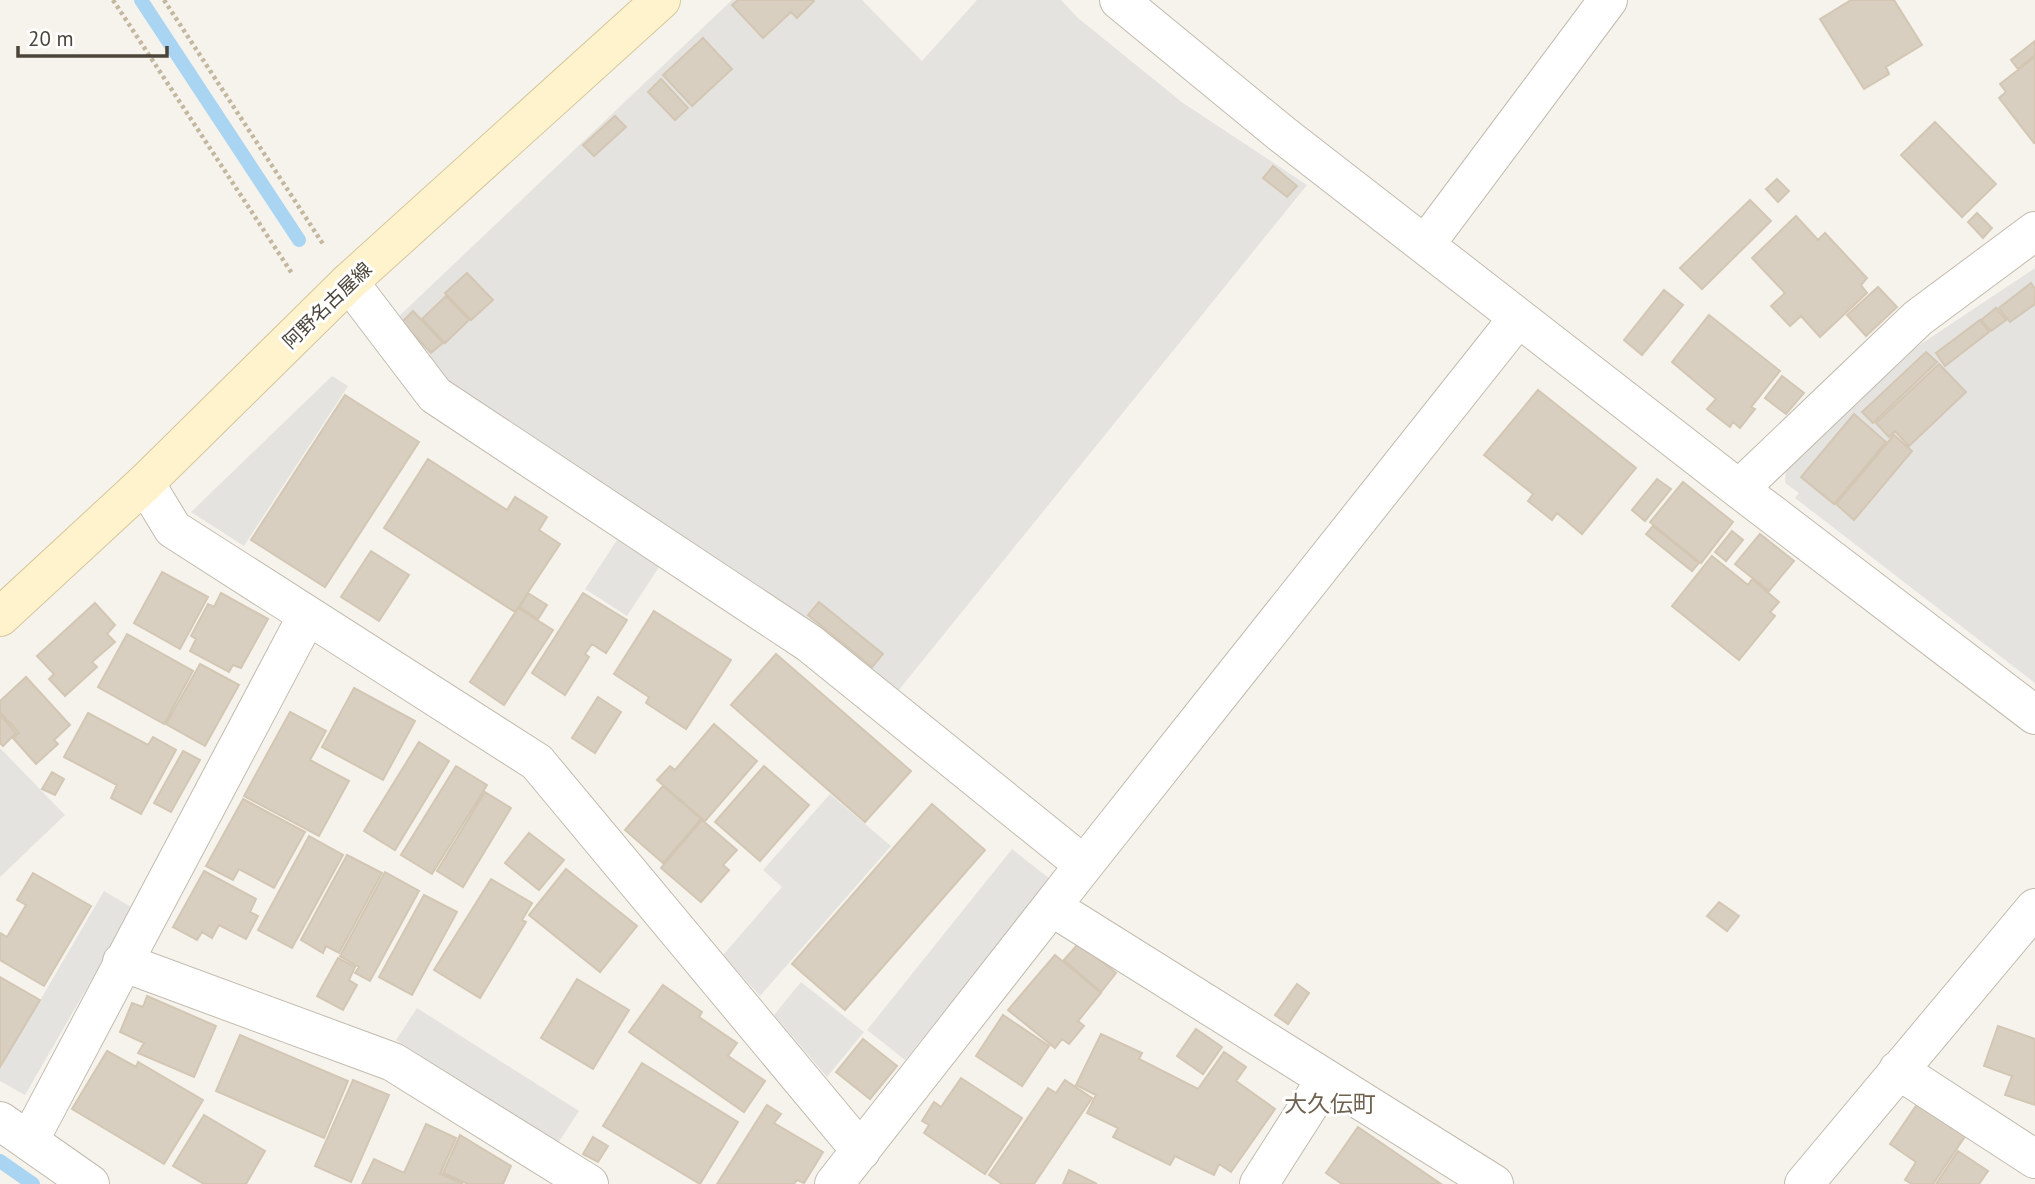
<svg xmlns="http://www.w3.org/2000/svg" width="2035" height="1184" font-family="'PT Sans','Noto Sans JP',sans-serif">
	<rect width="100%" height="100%" fill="#f6f3ec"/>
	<path fill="#e5e3e0" d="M 732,0 L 862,0 L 922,61 L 977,0 L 1061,0 L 1078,18 L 1183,103 L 1307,185 L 894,696 L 443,384 L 396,319 Z
		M 2035,268 L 2035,683 L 1795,498 L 1799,493 L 1785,483 L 1786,470 L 1918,346 Z
		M 332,376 L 348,386 L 244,546 L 191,512 Z
		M 617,540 L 659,567 L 627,616 L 585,589 Z
		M 0,748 L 65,815 L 0,877 Z
		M 830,794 L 891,846 L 760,996 L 723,955 L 782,887 L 763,870 Z
		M 1012,849 L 1050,879 L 905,1060 L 867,1030 Z
		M 104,891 L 133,908 L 25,1095 L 0,1081 L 0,1069 Z
		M 801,982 L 864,1032 L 827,1077 L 774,1015 Z
		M 417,1008 L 579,1111 L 558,1143 L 396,1040 Z"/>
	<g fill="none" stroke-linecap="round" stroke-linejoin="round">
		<path stroke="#a9d4f2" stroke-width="14" d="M 141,0 L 299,240
			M 0,1161 L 33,1184"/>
	</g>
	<path fill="#d8cfc1" stroke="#d3c7b4" stroke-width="2" d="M 738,0 L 813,0 L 814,1 L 797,18 L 791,12 L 763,38 L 732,5 Z
		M 1851,0 L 1894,0 L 1922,45 L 1886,67 L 1889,74 L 1864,89 L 1820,19 Z
		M 703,38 L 732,69 L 692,106 L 663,75 Z
		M 2035,41 L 2035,55 L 2018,69 L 2011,60 Z
		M 2035,57 L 2035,142 L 2034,143 L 1999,98 L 2006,92 L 2000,84 Z
		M 661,79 L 688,108 L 675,120 L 648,92 Z
		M 615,116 L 626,127 L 594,156 L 583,145 Z
		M 1935,122 L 1996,184 L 1962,217 L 1901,155 Z
		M 1273,166 L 1297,186 L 1287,197 L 1263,178 Z
		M 1777,179 L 1789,191 L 1778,202 L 1766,189 Z
		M 1750,200 L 1771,221 L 1702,289 L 1680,268 Z
		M 1977,213 L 1992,228 L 1983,238 L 1968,222 Z
		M 1796,216 L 1818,240 L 1825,233 L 1867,278 L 1861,285 L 1867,293 L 1820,337 L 1801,316 L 1790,326 L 1771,306 L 1785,293 L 1752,258 Z
		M 467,273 L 493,300 L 471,320 L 445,293 Z
		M 2031,283 L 2035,289 L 2035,304 L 2010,322 L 1999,308 Z
		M 1878,287 L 1897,307 L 1866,336 L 1847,315 Z
		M 1664,290 L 1683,305 L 1642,355 L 1624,340 Z
		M 446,296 L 469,320 L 445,343 L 422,319 Z
		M 1996,308 L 2006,320 L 1991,331 L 1981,320 Z
		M 413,311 L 443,343 L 431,353 L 402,322 Z
		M 1709,315 L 1780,371 L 1751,407 L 1755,409 L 1740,428 L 1733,422 L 1730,427 L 1707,409 L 1716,399 L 1672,362 Z
		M 1980,320 L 1989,332 L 1945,366 L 1936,353 Z
		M 1926,352 L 1937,362 L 1873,423 L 1862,412 Z
		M 1939,364 L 1966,392 L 1909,446 L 1895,431 L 1889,437 L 1876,423 Z
		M 1782,376 L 1804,393 L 1786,414 L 1765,398 Z
		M 1538,390 L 1636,468 L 1582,534 L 1557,513 L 1552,520 L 1528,501 L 1533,494 L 1484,455 Z
		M 345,395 L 419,442 L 325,587 L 251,540 Z
		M 1854,414 L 1886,442 L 1834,504 L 1801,477 Z
		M 1894,435 L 1912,451 L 1854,520 L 1836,504 Z
		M 428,459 L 507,510 L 515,497 L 547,517 L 539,530 L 560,544 L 515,612 L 384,528 Z
		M 1657,479 L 1671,489 L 1645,521 L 1632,510 Z
		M 1683,482 L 1733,522 L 1701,563 L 1650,522 Z
		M 1653,526 L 1699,563 L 1692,571 L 1646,534 Z
		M 1732,531 L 1743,540 L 1726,561 L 1715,552 Z
		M 1760,534 L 1794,561 L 1769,591 L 1735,564 Z
		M 371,551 L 409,575 L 379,621 L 341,597 Z
		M 1712,556 L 1748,585 L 1752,579 L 1779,602 L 1770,612 L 1775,616 L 1739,660 L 1672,606 Z
		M 162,572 L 208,597 L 180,649 L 134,623 Z
		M 221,593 L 268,619 L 241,668 L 233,665 L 229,672 L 190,651 L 196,639 L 191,636 L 208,604 L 214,607 Z
		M 528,593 L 547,605 L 538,619 L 520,607 Z
		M 583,593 L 627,620 L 606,653 L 592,644 L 585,654 L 589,657 L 565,695 L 532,673 Z
		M 819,602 L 883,654 L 872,667 L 808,615 Z
		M 95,603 L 115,625 L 107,634 L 115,642 L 92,662 L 97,667 L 65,696 L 49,679 L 54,674 L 37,656 Z
		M 518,608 L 553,630 L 504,705 L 470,682 Z
		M 654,611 L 731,660 L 686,729 L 646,703 L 649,697 L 614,674 Z
		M 127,634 L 193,671 L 164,724 L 98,687 Z
		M 776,654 L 911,771 L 865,822 L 731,705 Z
		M 200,664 L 239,685 L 205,746 L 166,724 Z
		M 26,677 L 70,725 L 54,740 L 58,744 L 36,764 L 13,738 L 19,733 L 0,712 L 0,701 Z
		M 354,688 L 415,721 L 383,780 L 322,747 Z
		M 598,697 L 621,712 L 595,753 L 572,738 Z
		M 290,712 L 326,731 L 310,760 L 349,781 L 319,836 L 244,796 Z
		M 88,713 L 148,745 L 153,737 L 176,750 L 141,814 L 111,798 L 117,785 L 64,757 Z
		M 0,715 L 16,733 L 3,746 L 0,743 Z
		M 714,724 L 757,761 L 705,821 L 657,780 L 670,766 L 675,770 Z
		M 419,742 L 449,761 L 395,850 L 364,831 Z
		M 183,751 L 200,760 L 171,812 L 154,803 Z
		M 456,766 L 487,785 L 432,874 L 401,855 Z
		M 764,766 L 809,805 L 760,861 L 715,822 Z
		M 52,772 L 64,779 L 55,795 L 42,789 Z
		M 663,786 L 701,819 L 663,863 L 625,830 Z
		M 485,792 L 511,808 L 463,887 L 437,871 Z
		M 243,799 L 305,832 L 274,888 L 239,869 L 233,880 L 206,866 Z
		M 932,804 L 985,850 L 845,1010 L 792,964 Z
		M 702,820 L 737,850 L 723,865 L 729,870 L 701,902 L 661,868 Z
		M 529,833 L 564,860 L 539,890 L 505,863 Z
		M 309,836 L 343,855 L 292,948 L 258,930 Z
		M 347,855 L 382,873 L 339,953 L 326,946 L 323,953 L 301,940 Z
		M 566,869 L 637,926 L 600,972 L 529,915 Z
		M 204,871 L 256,899 L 250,912 L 258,916 L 246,939 L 219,925 L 212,938 L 202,932 L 197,940 L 173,927 Z
		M 385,872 L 419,891 L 370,981 L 355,973 L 359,967 L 340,956 Z
		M 33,873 L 91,906 L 44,986 L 0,960 L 0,933 L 7,937 L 26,905 L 17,900 Z
		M 491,879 L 532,903 L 522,920 L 526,922 L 480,998 L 434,970 Z
		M 424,895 L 457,912 L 412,995 L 379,977 Z
		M 1719,902 L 1739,916 L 1727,931 L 1707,916 Z
		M 1079,943 L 1116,973 L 1101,992 L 1064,960 Z
		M 1055,955 L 1101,993 L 1078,1021 L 1084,1026 L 1069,1044 L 1062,1039 L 1055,1048 L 1008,1010 Z
		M 338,958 L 355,967 L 349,980 L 357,985 L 343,1010 L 317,996 Z
		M 0,977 L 40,1000 L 0,1067 Z
		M 577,979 L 629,1010 L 593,1069 L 541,1038 Z
		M 1297,984 L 1309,993 L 1288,1024 L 1275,1015 Z
		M 663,985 L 702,1012 L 699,1017 L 737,1043 L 728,1056 L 765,1081 L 744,1112 L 629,1032 Z
		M 147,996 L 216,1026 L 194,1077 L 138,1053 L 144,1043 L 120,1032 L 132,1003 L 143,1007 Z
		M 1003,1015 L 1049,1046 L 1022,1086 L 976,1056 Z
		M 1998,1026 L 2035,1039 L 2035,1105 L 2005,1095 L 2012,1076 L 1984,1066 Z
		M 1196,1029 L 1222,1047 L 1203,1074 L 1177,1056 Z
		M 1101,1034 L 1142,1053 L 1139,1059 L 1198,1089 L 1224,1052 L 1246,1067 L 1236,1081 L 1275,1109 L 1231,1172 L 1219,1164 L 1214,1175 L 1175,1156 L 1170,1165 L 1113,1137 L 1118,1128 L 1087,1113 L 1096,1095 L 1076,1085 Z
		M 240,1035 L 348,1081 L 324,1138 L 216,1091 Z
		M 863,1039 L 897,1066 L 870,1099 L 836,1072 Z
		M 107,1051 L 136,1067 L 138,1062 L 203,1100 L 164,1164 L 72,1109 Z
		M 642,1063 L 738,1122 L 700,1184 L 603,1126 Z
		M 961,1078 L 1022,1118 L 985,1174 L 924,1133 L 929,1125 L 922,1121 L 934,1102 L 941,1107 Z
		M 353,1080 L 389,1095 L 351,1182 L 315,1166 Z
		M 1065,1080 L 1092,1098 L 1034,1184 L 1002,1184 L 989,1175 L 1048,1088 L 1056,1093 Z
		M 1918,1103 L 1966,1135 L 1933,1184 L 1912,1184 L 1905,1180 L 1916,1162 L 1890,1144 Z
		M 767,1105 L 781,1114 L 774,1123 L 823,1152 L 804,1183 L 797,1180 L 794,1184 L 717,1184 Z
		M 204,1115 L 265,1151 L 246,1184 L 204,1184 L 173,1166 Z
		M 426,1124 L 456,1138 L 440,1174 L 463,1184 L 362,1184 L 374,1159 L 404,1173 Z
		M 1358,1127 L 1441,1184 L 1342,1184 L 1326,1173 Z
		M 460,1135 L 511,1166 L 503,1184 L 468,1184 L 443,1173 Z
		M 593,1137 L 608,1146 L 598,1162 L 583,1154 Z
		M 1958,1151 L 1988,1171 L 1979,1184 L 1936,1184 Z
		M 1069,1170 L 1097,1184 L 1063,1184 Z"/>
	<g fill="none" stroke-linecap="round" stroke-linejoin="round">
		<g stroke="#c2bbae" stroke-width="40">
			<path id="street" d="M 1119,0 L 1282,134 L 1739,489 L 2035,715
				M 1425,245 L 1608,0
				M 349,282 L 435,395 L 809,643 L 1084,865
				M 145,483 L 173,529 L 537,762 L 861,1151
				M 1739,489 L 1918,318 L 2035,231
				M 1052,907 L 1494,1184
				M 122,962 L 393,1062 L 589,1184
				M 1898,1070 L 2035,1159
				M 0,1121 L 90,1184
				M 29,1141 L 307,616
				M 834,1184 L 1084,865 L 1518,318
				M 1259,1184 L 1326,1079
				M 1804,1184 L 2035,908"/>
		</g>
		<g stroke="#d6c79b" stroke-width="40">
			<path id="secondary" d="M 0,617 L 145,483 L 349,282 L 661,0"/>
		</g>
		<path stroke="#c4b79f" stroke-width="4.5" stroke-dasharray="3.5 3.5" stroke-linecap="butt" d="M 113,0 L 293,275
			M 164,0 L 323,244"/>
		<use href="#street" stroke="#fff" stroke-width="38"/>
		<use href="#secondary" stroke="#fff3cd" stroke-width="38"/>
	</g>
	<g text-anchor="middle" stroke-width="6" stroke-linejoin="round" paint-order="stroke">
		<g font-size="19" fill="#4b4439" stroke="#fff">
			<text transform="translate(327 305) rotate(-44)" y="7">阿野名古屋線</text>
		</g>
		<g font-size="23" fill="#6e6250" stroke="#fff">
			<text x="1330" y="1112">大久伝町</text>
		</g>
	</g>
	<path d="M18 46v10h149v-10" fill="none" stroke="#4b4439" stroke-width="3.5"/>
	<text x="28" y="46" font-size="21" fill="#4b4439" stroke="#ffffff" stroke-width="5" paint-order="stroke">20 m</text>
</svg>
